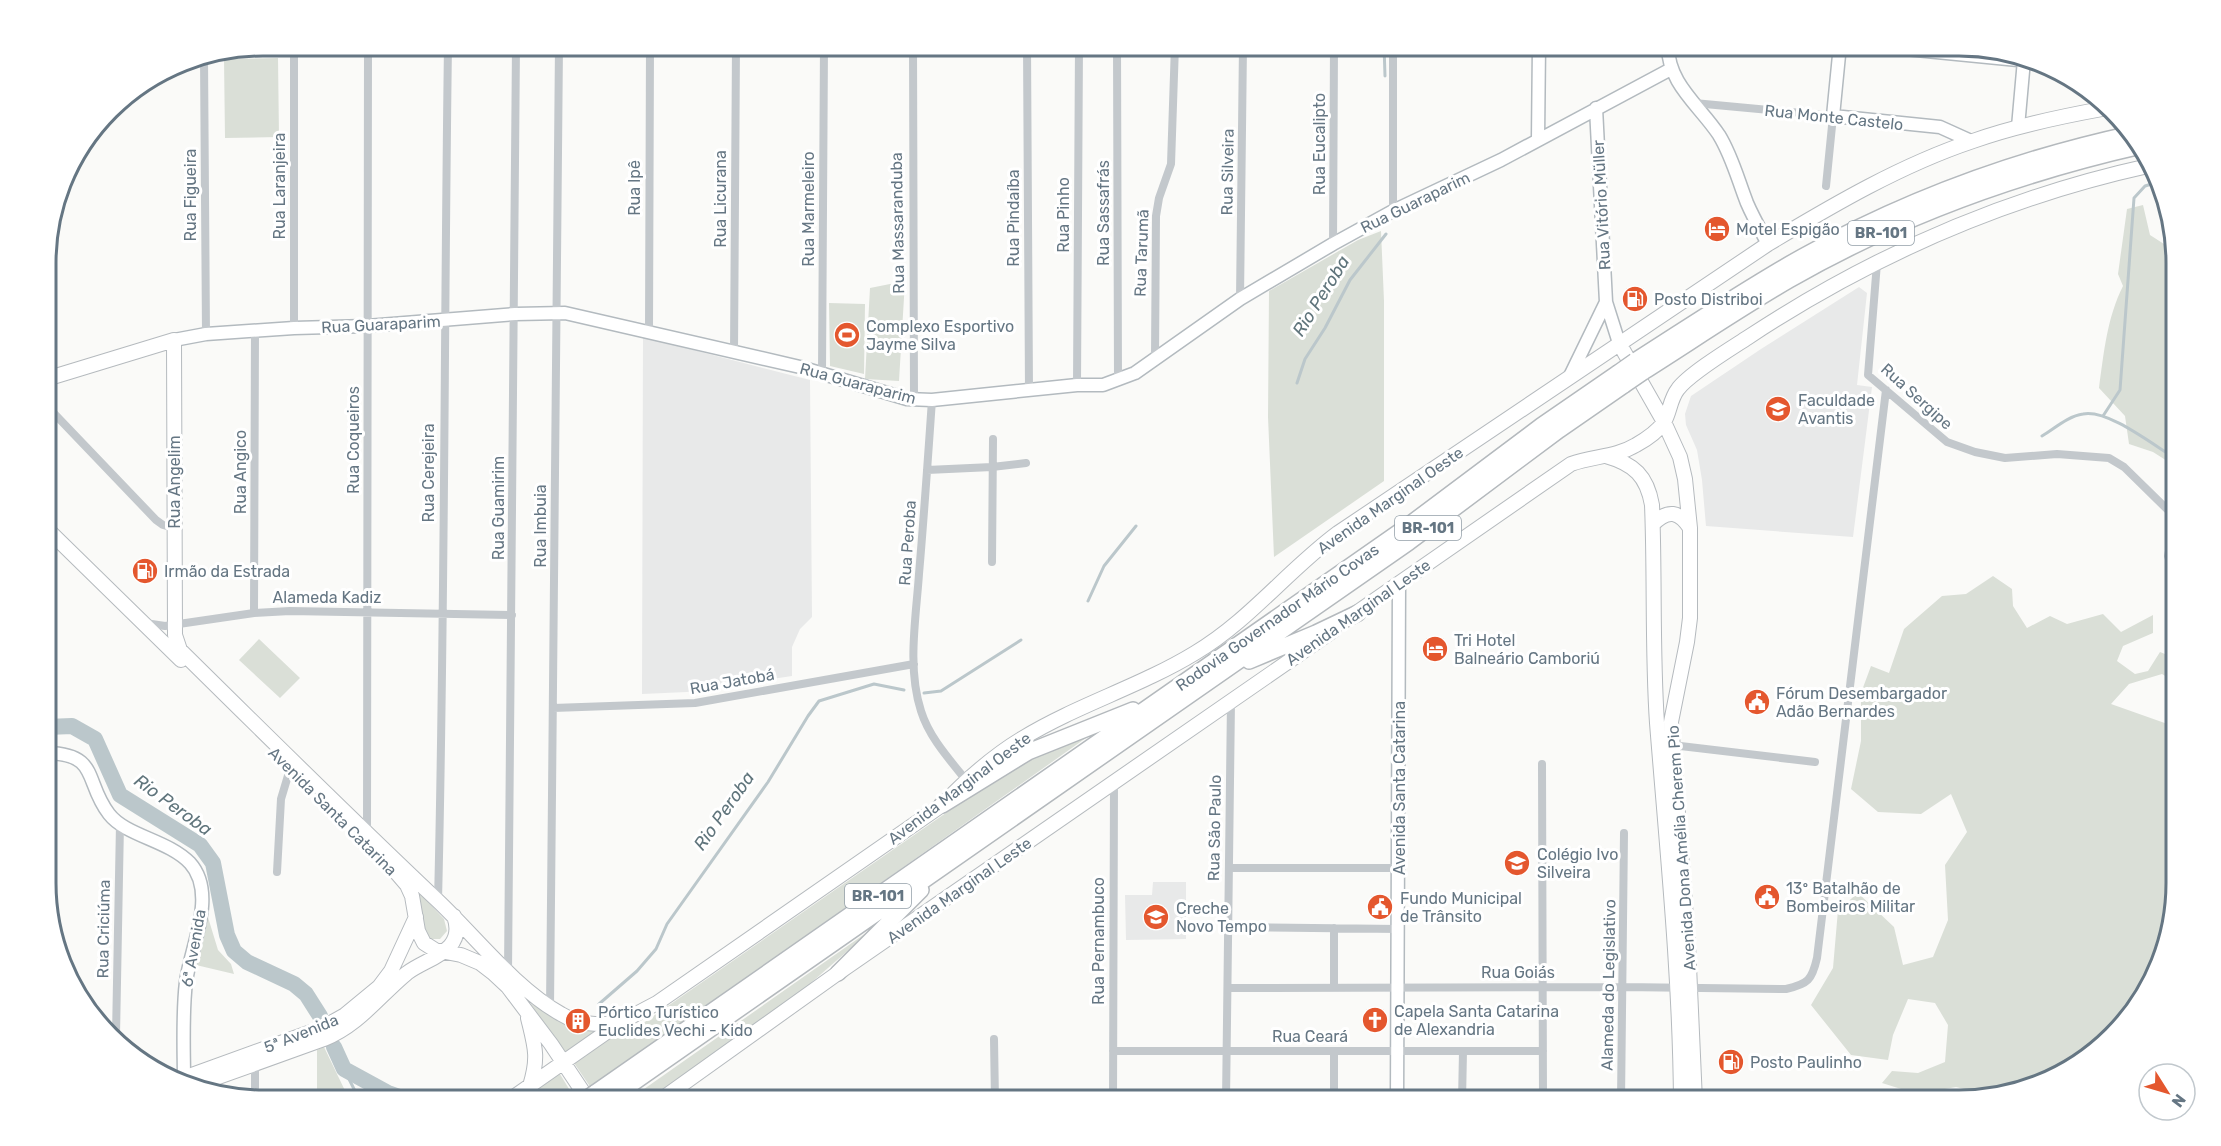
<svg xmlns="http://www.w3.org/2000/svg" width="2221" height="1146" font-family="Rubik,sans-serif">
	<rect width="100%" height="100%" fill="#fafaf8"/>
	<path fill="#e8e9e9" d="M 1859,287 L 1867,293 L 1857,385 L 1872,387 L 1853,537 L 1706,526 L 1702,480 L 1697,450 L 1686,425 L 1685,414 L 1691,396 L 1761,349 Z
		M 643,337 L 810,380 L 812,617 L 800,629 L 792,647 L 792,676 L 687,692 L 642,694 Z
		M 1153,882 L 1186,882 L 1186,939 L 1126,940 L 1125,895 L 1152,895 Z"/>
	<path fill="#dadfd7" d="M 278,58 L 279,137 L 225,138 L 224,59 Z
		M 2143,205 L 2150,235 L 2164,244 L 2174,244 L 2175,466 L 2153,452 L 2129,444 L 2125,416 L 2099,388 C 2104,352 2107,318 2123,286 L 2118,274 L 2127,209 Z
		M 1381,231 L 1384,301 L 1384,481 L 1274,557 L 1268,417 L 1269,291 L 1358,240 Z
		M 905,281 L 899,381 L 865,379 L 870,288 Z
		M 829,303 L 865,304 L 864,374 L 830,366 Z
		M 1993,576 L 2012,589 L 2013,606 L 2027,628 L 2050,616 L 2067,624 L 2103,614 L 2121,632 L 2153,615 L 2153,633 L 2123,646 L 2117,661 L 2135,674 L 2148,671 L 2160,652 L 2175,658 L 2175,682 L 2162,674 L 2129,684 L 2111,704 L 2176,727 L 2176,884 L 2153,980 L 2079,1065 L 1990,1095 L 1956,1087 L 1917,1094 L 1882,1083 L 1892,1071 L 1918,1073 L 1945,1062 L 1948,1025 L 1935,1003 L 1908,999 L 1893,1035 L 1888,1060 L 1851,1055 L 1811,1005 L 1833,968 L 1838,910 L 1858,893 L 1894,927 L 1903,965 L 1933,957 L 1948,920 L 1945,865 L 1967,832 L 1951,794 L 1921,814 L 1878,812 L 1851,789 L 1861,741 L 1861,693 L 1871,666 L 1889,673 L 1904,629 L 1942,596 L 1966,594 Z
		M 259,639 L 300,678 L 280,698 L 239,660 Z
		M 1093,733 L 591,1088 L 574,1063 L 618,1032 L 639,1026 L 1015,765 Z
		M 416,889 L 444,919 L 447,931 L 440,939 L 430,939 L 425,935 Z
		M 207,914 L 218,950 L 231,964 L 234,974 L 196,965 Z
		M 876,926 L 804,989 L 652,1101 L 627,1101 Z
		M 530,1003 C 552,1017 573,1026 598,1032 L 567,1054 Z
		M 324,1047 L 350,1101 L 317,1101 L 317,1050 Z
		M 555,1066 L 574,1097 L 568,1101 L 522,1101 L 540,1085 Z"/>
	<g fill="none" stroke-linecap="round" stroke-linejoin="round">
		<path stroke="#bbc7cb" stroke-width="3" d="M 1384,45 L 1385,76
			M 1297,383 L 1305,359 L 1325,328 L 1350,280 L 1386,234
			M 2103,416 L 2120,390 L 2134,198 L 2145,186 L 2155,183
			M 2042,436 C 2054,429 2068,416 2083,414 C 2108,409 2153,445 2175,458
			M 1088,601 L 1104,566 L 1136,526
			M 924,693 L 941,691 L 1021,640
			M 599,1004 L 637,971 L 656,949 L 667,924 L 768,782 L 808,716 L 819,701 L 874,684 L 904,690
			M 344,1069 L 360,1101"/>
		<path stroke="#bbc7cb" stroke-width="16" d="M 47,727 L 72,726 L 95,739 L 120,795 L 200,845 L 213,863 L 227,935 L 234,951 L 247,962 L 294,984 L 306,994 L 320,1016
			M 334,1047 L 344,1069 L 388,1093 L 408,1100 L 423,1101"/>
		<g stroke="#b3babf" stroke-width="15">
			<path id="secondary" d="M 1668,45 C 1667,83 1700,106 1719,135 C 1732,156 1738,180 1747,203 C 1753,217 1761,231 1768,244
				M 1840,45 L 1833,116 L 1940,127 L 1971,141
				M 1865,45 L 2028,61
				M 1596,108 L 1606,302 L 1619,343
				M 2018,127 L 2024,60
				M 1538,139 L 1539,45
				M 174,340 L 206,334 L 294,328 L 367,326 L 515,314 L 565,313 L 800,367 L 907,399 L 932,400 L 1077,385 L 1103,385 L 1135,373 L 1240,299 L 1333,244 L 1393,211 L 1501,160 L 1671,69
				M 1570,376 L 1606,302
				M 47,753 C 100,754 84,782 109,814 C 126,836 168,840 190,863 C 218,894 190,948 186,982 C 182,1015 184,1050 184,1083
				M 1397,1101 L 1399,583"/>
		</g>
		<g stroke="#b5babe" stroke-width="16">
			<path id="primary" d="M 1619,343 L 1664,422 L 1680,457 L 1685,479 L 1690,528 L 1690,618 L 1687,642 L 1671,722 L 1688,943 L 1695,1101
				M 46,379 L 174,340 L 175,635 L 180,650 C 265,734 350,818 438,901 C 476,937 515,988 561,1014 C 579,1025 599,1025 619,1023
				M 1606,456 C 1634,464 1647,476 1652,505 C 1655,577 1652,650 1657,723 C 1667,849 1680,974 1681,1101
				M 1653,524 C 1668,509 1679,511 1690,528
				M 46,528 L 181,660
				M 1349,618 L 1571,464 C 1593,456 1616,457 1636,445 C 1645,440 1658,431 1664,422 C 1670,412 1670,399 1678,389 C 1689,374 1730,349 1747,338 C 1871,256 2003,198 2148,166
				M 395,871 L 407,885 L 412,896 L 418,931 L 424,943 L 435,950 L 461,955 L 480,963 L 493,973 L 508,987 L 551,1044 L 589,1101
				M 528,1018 C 535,1047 539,1057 530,1086
				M 175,1081 L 322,1028 L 345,1015 L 379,987 L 391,971 L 416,917
				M 196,1085 L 324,1039 C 359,1025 379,996 407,973 C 420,963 439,958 450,946 C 458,937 458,927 454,916
				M 508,1101 L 621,1022 L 657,1003 L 942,805 C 966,780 993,756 1023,738 C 1077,705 1141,686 1195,653 C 1249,621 1288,570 1338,533 L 1768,244 C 1833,205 1901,165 1973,141 C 2015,126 2058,117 2102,109
				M 659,1101 L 838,973 L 1334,630"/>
		</g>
		<g stroke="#b4b9bd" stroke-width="18">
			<path id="highway" d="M 1635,361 C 1690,326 1745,289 1802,257 C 1905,200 2016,159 2131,134
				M 1643,372 C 1692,341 1739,309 1789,280 C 1899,217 2018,174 2141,146
				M 1249,661 L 1316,633 L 1358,613
				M 942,805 L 1028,752 L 1133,710
				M 838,973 L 921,890
				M 595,1093 L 1405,528 L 1541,426 L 1618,373
				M 607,1101 L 1409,542 L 1559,430 L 1624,385"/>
		</g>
		<path stroke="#c3c8cc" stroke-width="8" d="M 913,45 L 914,400
			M 1027,45 L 1029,390
			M 1117,45 L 1118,381
			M 1393,45 L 1393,211
			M 204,57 L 206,334
			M 1694,103 L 1833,116 L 1826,186
			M 1333,244 L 1334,45
			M 1877,263 L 1868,375 L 1947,442 L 1975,452 L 2005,458 L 2057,454 L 2109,458 L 2124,467 L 2175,517
			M 1240,299 L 1243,45
			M 294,328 L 294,45
			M 649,332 L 650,45
			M 734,353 L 736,45
			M 1155,357 L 1156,216 L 1159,198 L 1171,164 L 1175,45
			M 822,373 L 824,45
			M 1077,385 L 1079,45
			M 932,400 C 928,458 924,516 919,574 C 916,618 907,668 921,711 C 929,737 949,759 966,780
			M 46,405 L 156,520 L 163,525 L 174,528
			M 927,470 L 992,467 L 1026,463
			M 2175,521 L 2168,556 L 2175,577
			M 992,562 L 993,439
			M 254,613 L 255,331
			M 145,623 L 165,626 L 254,613 L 290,611 L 512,615
			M 553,708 L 695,703 L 914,664
			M 1672,745 L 1815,762
			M 1542,764 L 1543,1101
			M 367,834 L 368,45
			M 47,867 L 49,753
			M 1229,868 L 1399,868
			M 277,872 L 281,799 L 290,769
			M 438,901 C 445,616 444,330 448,45
			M 1228,927 L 1398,929
			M 508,972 L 516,45
			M 1334,987 L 1334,928
			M 1228,988 L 1622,987 L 1786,989 C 1808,984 1812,980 1817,958 L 1886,390
			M 550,1008 L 559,45
			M 116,1035 L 120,824
			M 994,1039 L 995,1101
			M 1113,1051 L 1543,1051
			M 1334,1051 L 1334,1101
			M 255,1099 L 255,1064
			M 1113,1101 L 1114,782
			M 1226,1101 L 1231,701
			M 1462,1101 L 1463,1051
			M 1621,1101 L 1624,833
			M 1885,1101 L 1886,1093"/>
		<use href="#secondary" stroke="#fff" stroke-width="12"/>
		<use href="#primary" stroke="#fff" stroke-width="14"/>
		<use href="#highway" stroke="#fff" stroke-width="15"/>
		<g stroke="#b4b9bd" stroke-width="18" stroke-linecap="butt">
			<path id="highway-bridge" d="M 1618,373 L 1635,361
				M 1624,385 L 1643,372
				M 583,1101 L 595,1093"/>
		</g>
		<use href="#highway-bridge" stroke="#fff" stroke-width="15"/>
	</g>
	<defs>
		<g id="hotel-disc" transform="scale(1.35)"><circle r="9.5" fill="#e4572e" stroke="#fff"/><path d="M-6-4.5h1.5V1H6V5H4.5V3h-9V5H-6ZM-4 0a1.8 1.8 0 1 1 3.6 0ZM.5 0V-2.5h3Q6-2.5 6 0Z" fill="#fff"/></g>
		<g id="fuel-disc" transform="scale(1.35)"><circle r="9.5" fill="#e4572e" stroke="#fff"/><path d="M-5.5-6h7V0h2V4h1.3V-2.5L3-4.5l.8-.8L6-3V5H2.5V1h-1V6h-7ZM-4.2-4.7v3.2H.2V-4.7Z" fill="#fff"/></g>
		<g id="stadium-disc" transform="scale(1.35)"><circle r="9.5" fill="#e4572e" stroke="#fff"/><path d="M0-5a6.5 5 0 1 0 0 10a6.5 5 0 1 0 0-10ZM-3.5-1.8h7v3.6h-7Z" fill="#fff"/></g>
		<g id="university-disc" transform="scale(1.35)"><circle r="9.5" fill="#e4572e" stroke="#fff"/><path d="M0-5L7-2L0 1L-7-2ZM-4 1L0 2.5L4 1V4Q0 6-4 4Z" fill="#fff"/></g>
		<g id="civic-disc" transform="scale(1.35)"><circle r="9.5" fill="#e4572e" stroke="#fff"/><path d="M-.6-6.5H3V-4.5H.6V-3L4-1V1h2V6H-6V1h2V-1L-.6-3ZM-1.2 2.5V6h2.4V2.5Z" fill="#fff"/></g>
		<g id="school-disc" transform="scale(1.35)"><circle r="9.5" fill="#e4572e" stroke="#fff"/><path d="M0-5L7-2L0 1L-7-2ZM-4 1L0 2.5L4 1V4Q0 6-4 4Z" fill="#fff"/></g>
		<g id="church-disc" transform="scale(1.35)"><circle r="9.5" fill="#e4572e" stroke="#fff"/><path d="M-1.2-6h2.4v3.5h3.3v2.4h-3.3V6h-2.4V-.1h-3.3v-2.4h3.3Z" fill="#fff"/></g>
		<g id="building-disc" transform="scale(1.35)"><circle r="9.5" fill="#e4572e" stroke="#fff"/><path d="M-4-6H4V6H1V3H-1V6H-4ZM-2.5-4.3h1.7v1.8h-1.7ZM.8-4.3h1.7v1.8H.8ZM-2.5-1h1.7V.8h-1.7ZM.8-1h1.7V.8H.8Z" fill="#fff"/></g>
	</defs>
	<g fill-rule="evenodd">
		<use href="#hotel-disc" x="1717" y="229"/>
		<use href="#fuel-disc" x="1635" y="299"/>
		<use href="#stadium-disc" x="847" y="335"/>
		<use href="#university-disc" x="1778" y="409"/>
		<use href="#fuel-disc" x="145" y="571"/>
		<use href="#hotel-disc" x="1435" y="649"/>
		<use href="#civic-disc" x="1757" y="702"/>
		<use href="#school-disc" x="1517" y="863"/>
		<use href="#civic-disc" x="1767" y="897"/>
		<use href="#civic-disc" x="1380" y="907"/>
		<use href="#school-disc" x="1156" y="917"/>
		<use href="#church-disc" x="1375" y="1020"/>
		<use href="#building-disc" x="578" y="1021"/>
		<use href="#fuel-disc" x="1731" y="1062"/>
	</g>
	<g text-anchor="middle" stroke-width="6" stroke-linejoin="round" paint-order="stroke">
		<g fill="#fff" stroke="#939fa8" stroke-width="1.5">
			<rect x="1848" y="221" width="66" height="24" rx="4.5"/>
			<rect x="1395" y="516" width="66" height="24" rx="4.5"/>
			<rect x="845" y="884" width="66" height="24" rx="4.5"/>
		</g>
		<g font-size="15" font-weight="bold" fill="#657683">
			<text x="1881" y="238">BR-101</text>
			<text x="1428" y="533">BR-101</text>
			<text x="878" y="901">BR-101</text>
		</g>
		<g font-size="16" fill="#657683" stroke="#fff">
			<text transform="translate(1834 117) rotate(6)" y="6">Rua Monte Castelo</text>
			<text transform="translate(1319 144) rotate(-90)" y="6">Rua Eucalipto</text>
			<text transform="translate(1227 172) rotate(-89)" y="6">Rua Silveira</text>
			<text transform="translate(279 186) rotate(-90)" y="6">Rua Laranjeira</text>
			<text transform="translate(634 188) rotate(-90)" y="6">Rua Ipê</text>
			<text transform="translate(190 195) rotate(-90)" y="6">Rua Figueira</text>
			<text transform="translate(720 199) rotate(-90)" y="6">Rua Licurana</text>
			<text transform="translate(1415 202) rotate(-26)" y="6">Rua Guaraparim</text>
			<text transform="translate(1601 205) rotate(-93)" y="6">Rua Vitório Müller</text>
			<text transform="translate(808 209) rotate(-90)" y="6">Rua Marmeleiro</text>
			<text transform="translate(1103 213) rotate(-90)" y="6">Rua Sassafrás</text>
			<text transform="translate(1063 215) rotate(-90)" y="6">Rua Pinho</text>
			<text transform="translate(1013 218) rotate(-90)" y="6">Rua Pindaíba</text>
			<text transform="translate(897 223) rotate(-91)" y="6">Rua Massaranduba</text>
			<text transform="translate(1141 253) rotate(-88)" y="6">Rua Tarumã</text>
			<text transform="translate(381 324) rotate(-3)" y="6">Rua Guaraparim</text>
			<text transform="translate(858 383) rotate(15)" y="6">Rua Guaraparim</text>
			<text transform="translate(1917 396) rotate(42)" y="6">Rua Sergipe</text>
			<text transform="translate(353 440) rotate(-90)" y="6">Rua Coqueiros</text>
			<text transform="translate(240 472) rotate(-90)" y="6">Rua Angico</text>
			<text transform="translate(428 473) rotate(-90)" y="6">Rua Cerejeira</text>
			<text transform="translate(174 482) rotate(-90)" y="6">Rua Angelim</text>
			<text transform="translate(1390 500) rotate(-35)" y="6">Avenida Marginal Oeste</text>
			<text transform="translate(498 508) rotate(-90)" y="6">Rua Guamirim</text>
			<text transform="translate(540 526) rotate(-90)" y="6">Rua Imbuia</text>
			<text transform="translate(907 543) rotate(-86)" y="6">Rua Peroba</text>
			<text x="327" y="603">Alameda Kadiz</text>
			<text transform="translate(1358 612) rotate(-35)" y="6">Avenida Marginal Leste</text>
			<text transform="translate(1277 617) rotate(-35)" y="6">Rodovia Governador Mário Covas</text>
			<text transform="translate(732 681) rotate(-10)" y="6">Rua Jatobá</text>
			<text transform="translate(959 788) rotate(-37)" y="6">Avenida Marginal Oeste</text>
			<text transform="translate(1399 788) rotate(-90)" y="6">Avenida Santa Catarina</text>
			<text transform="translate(333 811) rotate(45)" y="6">Avenida Santa Catarina</text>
			<text transform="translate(1214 828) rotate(-89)" y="6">Rua São Paulo</text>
			<text transform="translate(1681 848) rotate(-94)" y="6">Avenida Dona Amélia Cherem Pio</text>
			<text transform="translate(959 890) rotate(-35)" y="6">Avenida Marginal Leste</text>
			<text transform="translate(103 929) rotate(-89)" y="6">Rua Criciúma</text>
			<text transform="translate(1098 941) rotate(-90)" y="6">Rua Pernambuco</text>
			<text transform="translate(193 948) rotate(-80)" y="6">6ª Avenida</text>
			<text x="1518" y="978">Rua Goiás</text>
			<text transform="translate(1608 985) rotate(-89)" y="6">Alameda do Legislativo</text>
			<text transform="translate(301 1033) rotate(-22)" y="6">5ª Avenida</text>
			<text x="1310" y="1042">Rua Ceará</text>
		</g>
		<g font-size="16" fill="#657683" stroke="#fff" text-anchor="start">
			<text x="1736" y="235">Motel Espigão</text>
			<text x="1654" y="305">Posto Distriboi</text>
			<text x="866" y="332">Complexo Esportivo<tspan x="866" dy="18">Jayme Silva</tspan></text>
			<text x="1798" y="406">Faculdade<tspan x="1798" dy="18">Avantis</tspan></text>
			<text x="164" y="577">Irmão da Estrada</text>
			<text x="1454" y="646">Tri Hotel<tspan x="1454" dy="18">Balneário Camboriú</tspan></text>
			<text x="1776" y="699">Fórum Desembargador<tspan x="1776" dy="18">Adão Bernardes</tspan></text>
			<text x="1537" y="860">Colégio Ivo<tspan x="1537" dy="18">Silveira</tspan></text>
			<text x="1786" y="894">13º Batalhão de<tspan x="1786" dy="18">Bombeiros Militar</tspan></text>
			<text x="1400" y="904">Fundo Municipal<tspan x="1400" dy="18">de Trânsito</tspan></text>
			<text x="1176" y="914">Creche<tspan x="1176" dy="18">Novo Tempo</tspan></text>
			<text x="1394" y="1017">Capela Santa Catarina<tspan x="1394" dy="18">de Alexandria</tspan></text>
			<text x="598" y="1018">Pórtico Turístico<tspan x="598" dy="18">Euclides Vechi - Kido</tspan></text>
			<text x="1750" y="1068">Posto Paulinho</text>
		</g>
		<g font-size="18" font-style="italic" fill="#60757c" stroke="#fff">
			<text transform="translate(1321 296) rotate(-58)" y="6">Rio Peroba</text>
			<text transform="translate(173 805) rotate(36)" y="6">Rio Peroba</text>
			<text transform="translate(724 811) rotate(-55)" y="6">Rio Peroba</text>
		</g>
	</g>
	<path d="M0 0H2221V1146H0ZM263 56H1959A207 207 0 0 1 2166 263V883A207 207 0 0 1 1959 1090H263A207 207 0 0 1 56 883V263A207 207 0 0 1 263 56Z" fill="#fff" fill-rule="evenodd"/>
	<path fill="none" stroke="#657683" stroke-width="3" d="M263 56H1959A207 207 0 0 1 2166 263V883A207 207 0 0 1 1959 1090H263A207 207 0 0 1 56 883V263A207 207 0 0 1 263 56Z"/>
	<g transform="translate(2167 1092) rotate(127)"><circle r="28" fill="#ffffff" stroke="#c1c8cd" stroke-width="1.5"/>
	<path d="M0-4.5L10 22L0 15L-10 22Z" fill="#e4572e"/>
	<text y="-9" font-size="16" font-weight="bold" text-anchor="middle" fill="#657683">N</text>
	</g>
</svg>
